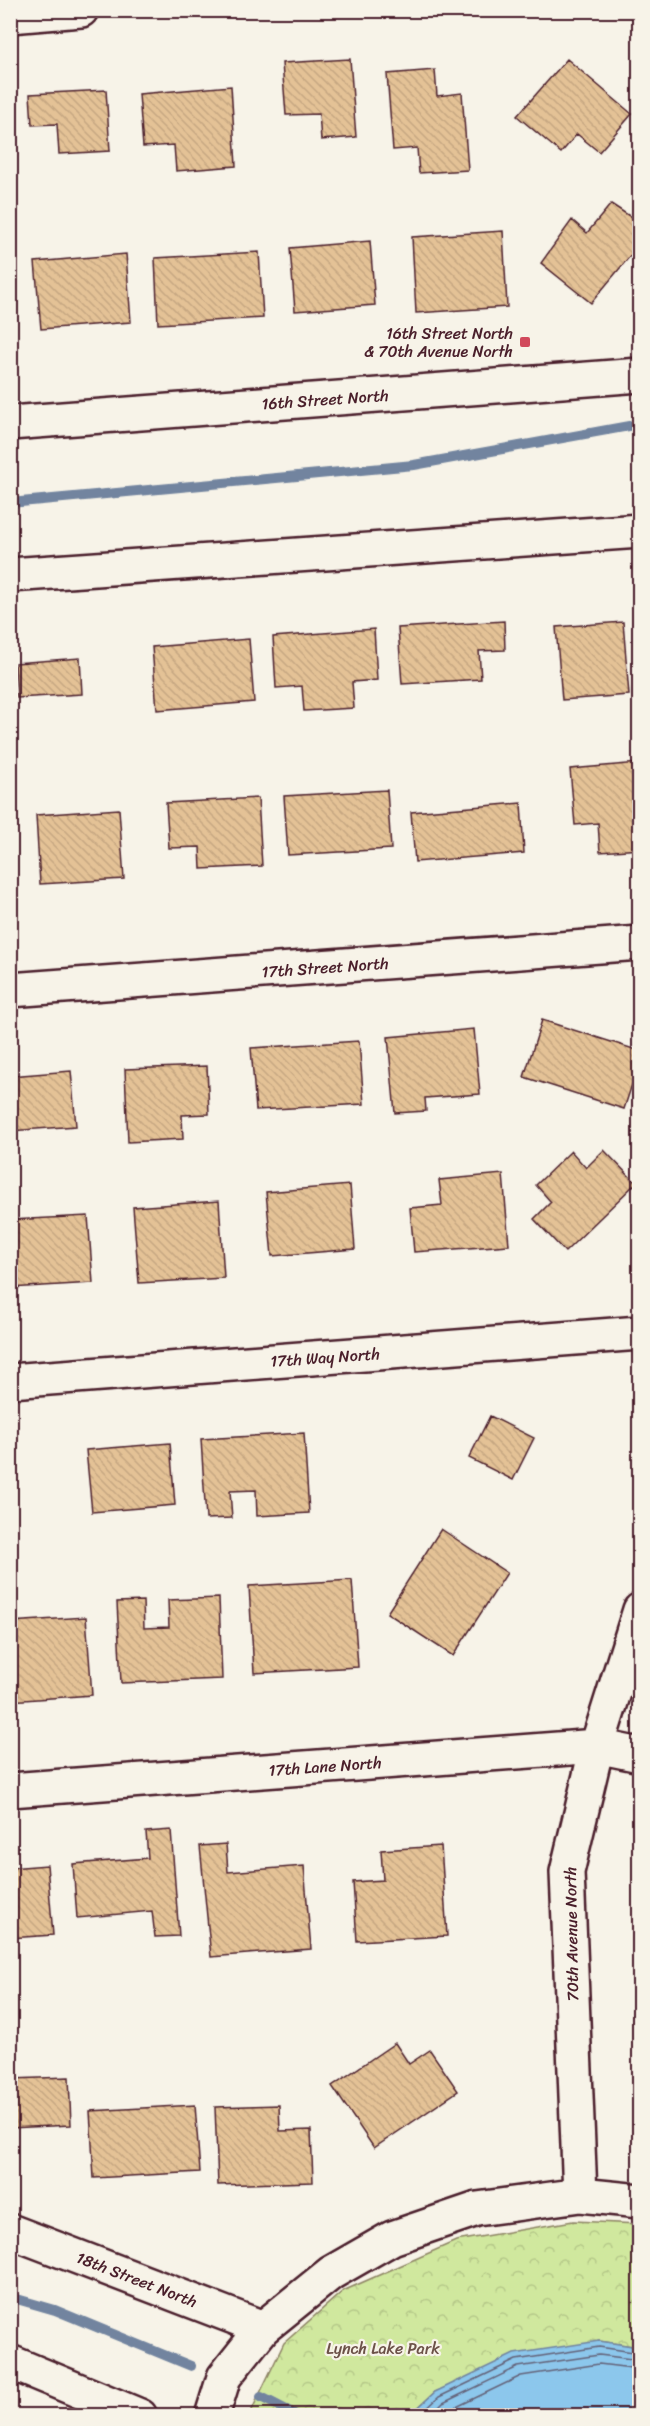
<svg xmlns="http://www.w3.org/2000/svg" width="650" height="2426" font-family="Sriracha,sans-serif">
	<defs>
		<pattern id="forest-crowns" width="20" height="18" patternUnits="userSpaceOnUse" patternTransform="scale(1.5)"><rect width="20" height="18" fill="#d0e89e"/><path d="M2 6a3 3 0 1 1 6 0M12 15a3 3 0 1 1 6 0" fill="none" stroke="#b4c788"/></pattern>
		<pattern id="building-back-hatch" width="6" height="6" patternUnits="userSpaceOnUse" patternTransform="scale(1.5)"><rect width="6" height="6" fill="#e4c296"/><path d="M-1 5l2 2M0 0l6 6M5-1l2 2" fill="none" stroke="#c5a681"/></pattern>
	</defs>
	<rect width="100%" height="100%" fill="#f7f3e8"/>
	<filter id="ink" filterUnits="userSpaceOnUse"><feTurbulence type="fractalNoise" baseFrequency=".0167" numOctaves="2"/><feDisplacementMap in="SourceGraphic" scale="12" xChannelSelector="R" yChannelSelector="G"/><feConvolveMatrix kernelMatrix="1 2 1 2 8 2 1 2 1" color-interpolation-filters="sRGB"/></filter>
	<g filter="url(#ink)">
		<path fill="url(#forest-crowns)" stroke="#8d8464" stroke-width="1.5" d="M 573,2221 L 639,2224 L 639,2347 L 599,2341 L 435,2392 L 410,2415 L 249,2416 L 284,2343 L 343,2291 L 456,2241 Z"/>
		<path fill="#8cc7ec" stroke="#72849f" stroke-width="1.5" d="M 599,2341 L 639,2347 L 639,2415 L 410,2415 L 435,2392 L 514,2354 Z"/>
		<g fill="none" stroke-linecap="round" stroke-linejoin="round">
			<path stroke="#646278" stroke-width="1.5" d="M 419,2416 L 439,2397 L 516,2360 L 599,2347 L 640,2353
				M 430,2416 L 443,2403 L 518,2367 L 599,2355 L 640,2360
				M 443,2416 L 448,2411 L 521,2376 L 599,2364 L 640,2369"/>
			<path stroke="#72849f" stroke-width="10" d="M 10,503 L 414,465 L 640,424
				M 10,2297 L 55,2310 L 191,2366
				M 261,2397 L 298,2416"/>
		</g>
		<path fill="url(#building-back-hatch)" stroke="#4a1f2b" stroke-width="1.5" d="M 350,59 L 356,137 L 321,140 L 319,114 L 286,115 L 282,63 Z
			M 567,59 L 632,114 L 599,152 L 577,134 L 561,153 L 517,116 Z
			M 435,70 L 437,96 L 462,93 L 468,170 L 419,173 L 417,148 L 393,150 L 387,74 Z
			M 231,86 L 236,166 L 176,171 L 174,145 L 143,147 L 139,94 Z
			M 106,90 L 110,151 L 59,154 L 57,124 L 32,125 L 30,94 Z
			M 611,204 L 640,223 L 640,244 L 591,303 L 541,263 L 572,220 L 587,233 Z
			M 503,231 L 507,307 L 416,313 L 412,237 Z
			M 370,241 L 375,305 L 295,311 L 290,248 Z
			M 259,252 L 263,318 L 158,324 L 155,258 Z
			M 126,254 L 131,322 L 41,329 L 35,262 Z
			M 504,621 L 505,650 L 479,651 L 481,679 L 402,684 L 398,628 Z
			M 623,622 L 629,695 L 562,700 L 556,627 Z
			M 374,629 L 377,680 L 352,682 L 354,708 L 304,711 L 302,686 L 276,688 L 273,637 Z
			M 249,639 L 254,702 L 157,710 L 152,647 Z
			M 80,658 L 82,694 L 17,698 L 15,663 Z
			M 639,763 L 640,849 L 600,852 L 598,823 L 575,825 L 570,769 Z
			M 387,790 L 391,849 L 288,855 L 284,796 Z
			M 258,798 L 262,866 L 201,869 L 200,847 L 169,848 L 166,803 Z
			M 521,803 L 524,853 L 415,862 L 411,812 Z
			M 119,809 L 124,879 L 40,884 L 36,815 Z
			M 542,1020 L 640,1051 L 640,1060 L 624,1109 L 524,1077 Z
			M 474,1029 L 480,1094 L 425,1098 L 426,1111 L 395,1113 L 388,1037 Z
			M 359,1041 L 364,1104 L 256,1110 L 251,1048 Z
			M 207,1066 L 209,1114 L 182,1115 L 183,1139 L 128,1142 L 125,1069 Z
			M 71,1071 L 76,1126 L 10,1131 L 10,1076 Z
			M 604,1150 L 636,1183 L 565,1252 L 534,1219 L 551,1202 L 536,1185 L 571,1151 L 586,1168 Z
			M 503,1174 L 509,1245 L 414,1252 L 410,1208 L 442,1205 L 439,1180 Z
			M 350,1185 L 355,1249 L 272,1256 L 266,1192 Z
			M 219,1201 L 224,1278 L 139,1283 L 133,1207 Z
			M 88,1216 L 93,1283 L 10,1288 L 10,1220 Z
			M 490,1416 L 534,1438 L 513,1480 L 469,1458 Z
			M 304,1433 L 309,1513 L 257,1516 L 256,1490 L 230,1491 L 232,1518 L 206,1519 L 201,1439 Z
			M 170,1443 L 175,1505 L 92,1512 L 86,1450 Z
			M 441,1529 L 507,1573 L 453,1656 L 387,1613 Z
			M 352,1580 L 358,1667 L 254,1673 L 249,1586 Z
			M 219,1598 L 222,1679 L 121,1683 L 117,1602 L 143,1601 L 144,1628 L 169,1627 L 168,1600 Z
			M 86,1617 L 92,1695 L 10,1701 L 10,1622 Z
			M 171,1830 L 179,1936 L 155,1937 L 152,1911 L 77,1918 L 73,1864 L 148,1858 L 146,1832 Z
			M 226,1844 L 228,1872 L 304,1866 L 311,1949 L 211,1957 L 200,1846 Z
			M 441,1846 L 447,1936 L 357,1941 L 353,1882 L 383,1880 L 381,1850 Z
			M 47,1865 L 53,1935 L 10,1938 L 10,1868 Z
			M 395,2043 L 409,2064 L 430,2050 L 458,2091 L 374,2148 L 332,2086 Z
			M 69,2077 L 71,2125 L 10,2128 L 10,2079 Z
			M 195,2105 L 200,2172 L 94,2178 L 90,2111 Z
			M 279,2105 L 280,2131 L 311,2130 L 313,2182 L 218,2185 L 215,2107 Z"/>
		<g fill="none" stroke-linecap="round" stroke-linejoin="round">
			<g stroke="#4a1f2b" stroke-width="38">
				<path id="minor" d="M 10,16 L 81,10
					M 10,423 L 640,375
					M 10,575 L 640,531
					M 10,990 L 640,943
					M 10,1381 L 640,1333
					M 10,1790 L 597,1746 L 640,1755
					M 580,2195 L 567,1872 L 597,1746 L 640,1610
					M 10,2231 L 263,2328
					M 10,2362 L 140,2416
					M 212,2416 L 224,2377 L 263,2328 L 331,2273 L 392,2238 L 477,2209 L 580,2195 L 640,2201"/>
			</g>
			<use href="#minor" stroke="#f7f3e8" stroke-width="33"/>
		</g>
	</g>
	<rect fill="#d1495b" stroke="#f7f3e8" stroke-width="2" x="519" y="336" width="12" height="12" rx="3"/>
	<g text-anchor="middle" stroke-width="4.5" stroke-linejoin="round" paint-order="stroke">
		<g font-size="16" fill="#4a1f2b" stroke="#f7f3e8" text-anchor="end">
			<text x="513" y="339">16th Street North<tspan x="513" dy="18">&amp; 70th Avenue North</tspan></text>
		</g>
		<g font-size="16" fill="#4a1f2b" stroke="#f7f3e8">
			<text transform="translate(325 399) rotate(-4)" y="6">16th Street North</text>
			<text transform="translate(325 967) rotate(-4)" y="6">17th Street North</text>
			<text transform="translate(325 1357) rotate(-4)" y="6">17th Way North</text>
			<text transform="translate(325 1766) rotate(-4)" y="6">17th Lane North</text>
			<text transform="translate(571 1934) rotate(-91)" y="6">70th Avenue North</text>
			<text transform="translate(137 2279) rotate(21)" y="6">18th Street North</text>
		</g>
		<g font-size="16" fill="#6c5148" stroke="#f7f3e8">
			<text x="383" y="2354">Lynch Lake Park</text>
		</g>
	</g>
	<rect width="650" height="2426" fill="none" stroke="#f7f3e8" stroke-width="36"/>
	<rect x="18" y="18" width="614" height="2390" fill="none" stroke="#4a1f2b" stroke-width="2" filter="url(#ink)"/>
</svg>
